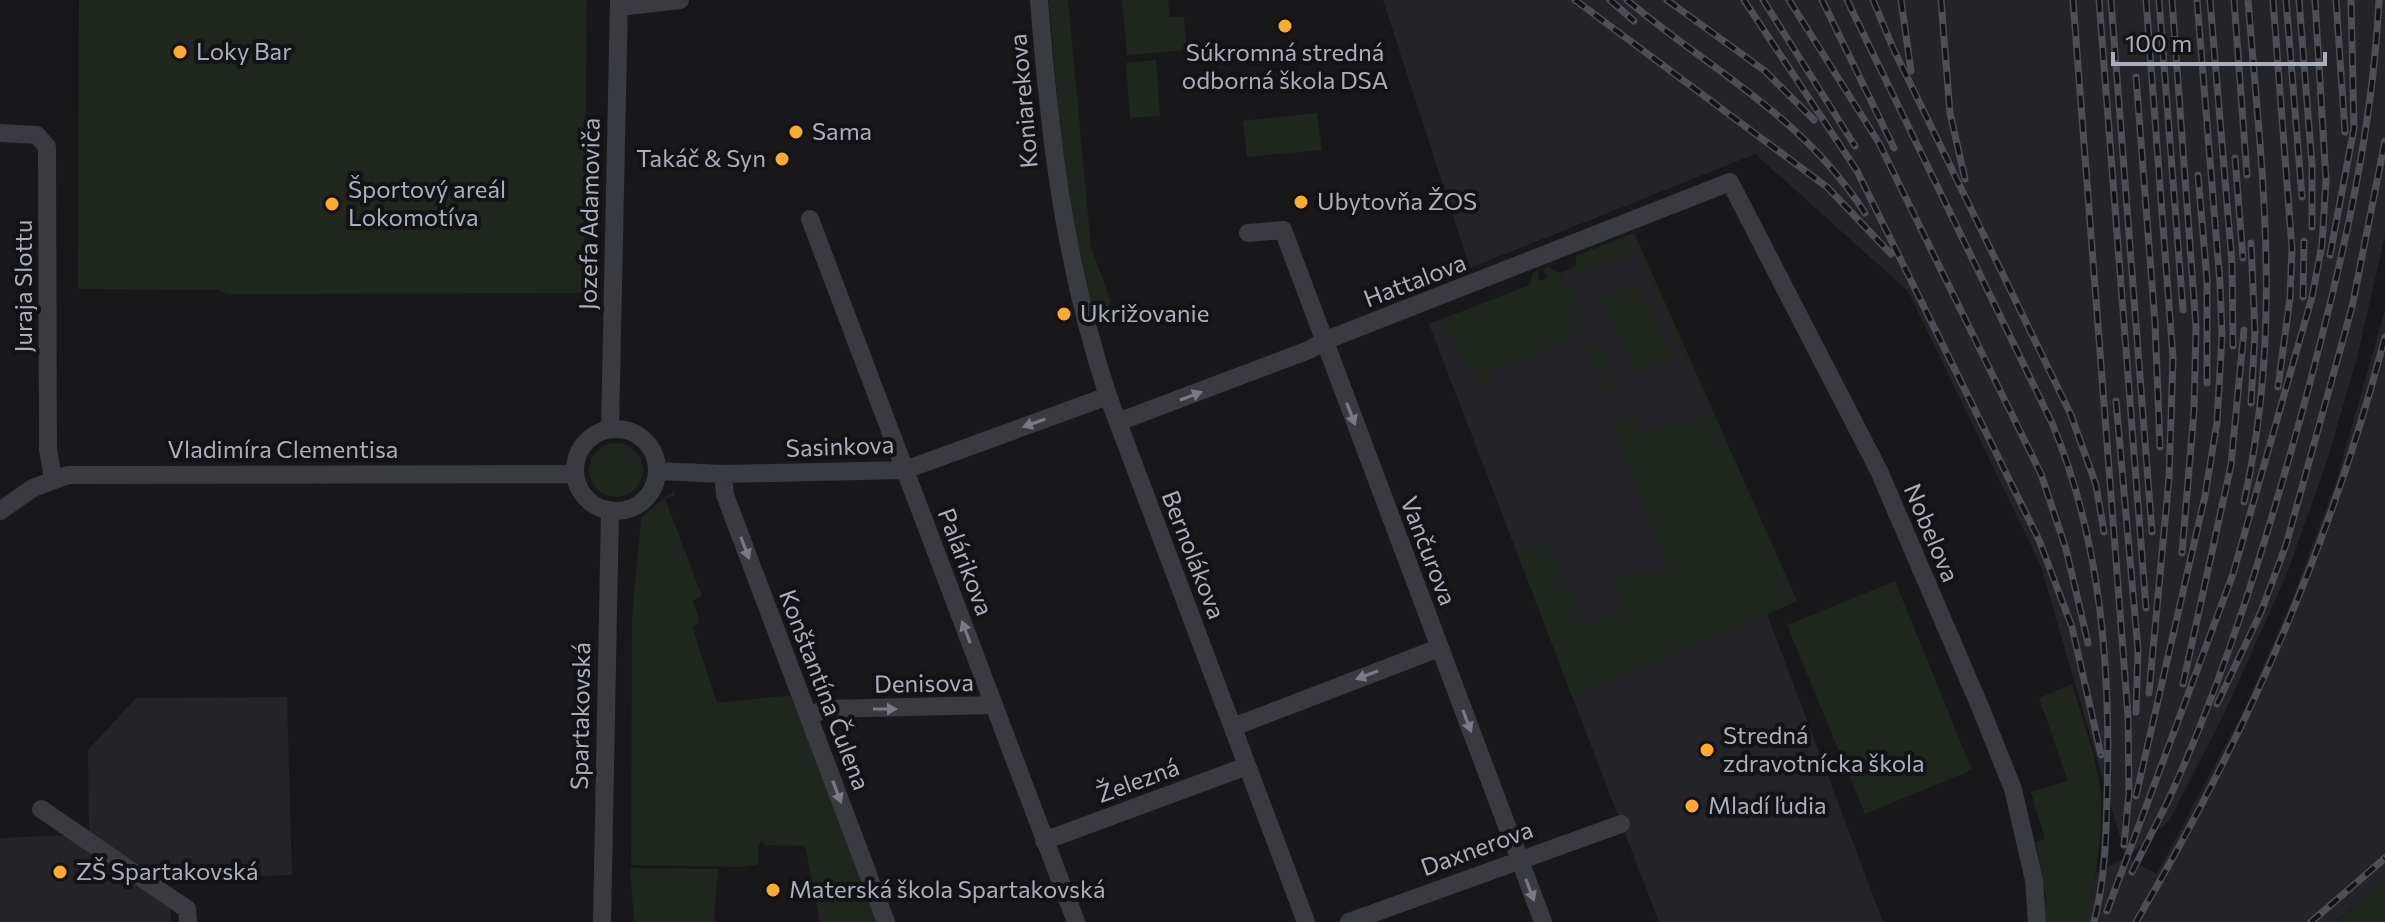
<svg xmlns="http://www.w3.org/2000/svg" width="2385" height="922" font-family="Commissioner,sans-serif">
	<rect width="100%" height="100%" fill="#18181b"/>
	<path fill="#242428" d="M 1383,0 L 2385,0 L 2385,235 L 2357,358 L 2325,467 L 2286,576 L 2223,716 L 2169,821 L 2127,858 L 2157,874 L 2244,710 L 2291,602 L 2335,485 L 2385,310 L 2385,879 L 2335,922 L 2086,922 L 2096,873 L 2126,857 L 2040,564 L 1908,291 L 1755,154 L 1470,268 Z
		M 1634,233 L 1797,601 L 1767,614 L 1883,922 L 1659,922 L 1429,324 L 1543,280 L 1576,266 L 1576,256 Z
		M 287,697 L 292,875 L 166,879 L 89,835 L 88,750 L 136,698 Z
		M 66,835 L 171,905 L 171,922 L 0,922 L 0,838 Z"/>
	<path fill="#1e261e" d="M 79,0 L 587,0 L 584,293 L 228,294 L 218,290 L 78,289 Z
		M 1049,0 L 1068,0 L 1091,247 L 1111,302 L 1103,317 L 1090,306 L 1074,229 L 1060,131 Z
		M 1122,0 L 1168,0 L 1170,17 L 1184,17 L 1187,50 L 1127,55 Z
		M 1156,60 L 1160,116 L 1130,118 L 1126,63 Z
		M 1317,113 L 1322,150 L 1247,157 L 1243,121 Z
		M 1634,233 L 1797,601 L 1572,696 L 1517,552 L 1547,541 L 1585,624 L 1624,608 L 1613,578 L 1638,568 L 1643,578 L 1667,568 L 1610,415 L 1617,414 L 1621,423 L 1634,417 L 1642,435 L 1673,419 L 1678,430 L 1711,414 L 1633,242 L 1626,246 L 1632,260 C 1614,254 1600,257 1590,274 L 1586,269 L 1574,274 L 1571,268 L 1576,266 L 1576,256 Z
		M 1548,267 L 1560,273 L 1567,288 L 1571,286 L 1584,315 L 1583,329 L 1575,338 L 1491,372 L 1484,389 L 1438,321 L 1530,285 L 1532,274 L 1538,271 L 1539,281 L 1548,277 L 1543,270 Z
		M 1637,281 L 1673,356 L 1636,374 L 1600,299 Z
		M 1585,342 L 1600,349 L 1617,385 L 1615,392 L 1602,398 L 1600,393 L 1604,391 Z
		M589 470a27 27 0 1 1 54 0a27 27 0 1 1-54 0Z
		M 673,491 L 676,495 L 665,499 L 702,596 L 693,600 L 700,623 L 692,626 L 717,703 L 794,695 L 877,922 L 820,922 L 805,846 L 765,845 L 762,841 L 758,845 L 758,864 L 744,867 L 631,865 L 632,619 L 641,518 Z
		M 1895,581 L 1972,770 L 1865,814 L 1787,625 Z
		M 2072,684 C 2083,722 2100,764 2101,805 C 2102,844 2094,884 2086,922 L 2044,922 L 2046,897 L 2036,842 L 2045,839 L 2031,792 L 2068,781 L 2039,698 Z
		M 630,868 L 718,869 L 714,922 L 634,922 Z
		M 2385,879 L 2385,922 L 2336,922 Z"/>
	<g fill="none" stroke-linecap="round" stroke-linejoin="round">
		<path stroke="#393b40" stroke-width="18" d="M 1039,0 C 1050,140 1064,261 1108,396 L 1306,922
			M 619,7 L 680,0
			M 0,133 L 37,135 L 47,147 L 48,449 L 53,478
			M 810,219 L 1076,922
			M 1248,233 L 1283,230 L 1543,922
			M 1118,422 L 1309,350 L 1324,341 L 1730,182 L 1879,471 L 1981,709 L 2013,789 L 2034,880 L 2037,922
			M 610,429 L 619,0
			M575 470a41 41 0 1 1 82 0a41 41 0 1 1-82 0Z
			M 658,471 L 723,474 L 905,470 L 1108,396
			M 723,474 L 725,495 L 886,922
			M 0,511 L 33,488 L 68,475 L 575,474
			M 808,716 L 826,709 L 993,705
			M 1233,727 L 1439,648
			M 41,809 L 187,909 L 188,922
			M 1044,841 L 1247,766
			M 602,922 L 610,510
			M 1349,922 L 1621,824"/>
		<g stroke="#4c4f55" stroke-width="7">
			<path id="rail" d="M 1575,0 L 1827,187 L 1891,254
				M 1610,0 L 1634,21
				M 1627,0 C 1713,72 1802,115 1865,213
				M 1667,0 L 1765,71 L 1814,120
				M 1744,0 L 1857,171 L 2039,540 L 2072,627 L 2101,755
				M 1763,0 L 1855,146
				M 1789,0 L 1879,143 L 2041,474 L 2066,549 L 2088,643
				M 1822,0 L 1894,148
				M 1847,0 L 2052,423 C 2101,540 2111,670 2107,795 C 2106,838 2105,880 2094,922
				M 1873,0 L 1893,48 L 2071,415 L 2096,485 L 2104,532
				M 1901,0 L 1911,71
				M 1941,0 L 1950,113 L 1965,179
				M 2073,0 L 2128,716 L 2129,793 L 2124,845
				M 2099,0 L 2146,608
				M 2111,0 L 2152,532
				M 2146,0 L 2173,358 L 2169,478 L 2149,693
				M 2159,0 L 2183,310
				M 2172,0 L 2196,327 L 2194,411 L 2182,553
				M 2210,0 L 2232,263 L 2233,346
				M 2234,0 L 2247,175
				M 2273,0 L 2292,249 L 2290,298 L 2278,387
				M 2286,0 L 2302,197
				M 2299,0 L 2312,165 L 2312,227
				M 2336,0 L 2345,132
				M 2136,77 L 2155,323 L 2160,447
				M 2235,158 L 2243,258
				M 2198,175 L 2207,280 L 2207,383
				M 2330,255 L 2354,128 L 2351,0
				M 2303,297 L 2304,241
				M 2116,401 L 2138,650 L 2136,712
				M 2251,403 L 2255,332 L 2251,243
				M 2244,502 C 2283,327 2262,175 2248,0
				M 2183,684 L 2231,465 L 2244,330
				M 2217,704 L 2261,612 L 2286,545 L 2352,307 L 2385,141
				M 2136,796 L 2205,496 L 2217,422 L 2222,336 L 2220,283 L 2197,0
				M 2166,805 C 2224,681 2264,548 2301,416 C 2338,279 2372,142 2379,0
				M 2132,872 L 2170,797
				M 2107,911 L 2233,574 L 2312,297 L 2322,245 L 2326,180 L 2315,0
				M 2136,922 C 2245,738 2331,545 2385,337
				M 2311,922 L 2385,858"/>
		</g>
		<use href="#rail" stroke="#131316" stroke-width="4" stroke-dasharray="12" stroke-linecap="butt"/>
	</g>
	<defs><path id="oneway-solid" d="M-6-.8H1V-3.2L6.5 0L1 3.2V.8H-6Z" transform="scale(2)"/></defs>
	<g fill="#777b84">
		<use href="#oneway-solid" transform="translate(1191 396) rotate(-21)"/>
		<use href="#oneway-solid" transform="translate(1351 414) rotate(69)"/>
		<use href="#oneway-solid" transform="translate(1034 423) rotate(160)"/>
		<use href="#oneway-solid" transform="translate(745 548) rotate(69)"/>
		<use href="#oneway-solid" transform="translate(966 632) rotate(-111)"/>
		<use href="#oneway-solid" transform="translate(1367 675) rotate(159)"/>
		<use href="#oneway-solid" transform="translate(885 709)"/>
		<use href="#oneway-solid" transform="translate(1467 721) rotate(69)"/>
		<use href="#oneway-solid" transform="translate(837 792) rotate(69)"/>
		<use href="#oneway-solid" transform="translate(1530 890) rotate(69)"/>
	</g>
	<g fill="#fdaa2e" stroke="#131316" stroke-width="3">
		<circle cx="1285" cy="26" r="8"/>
		<circle cx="180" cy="52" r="8"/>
		<circle cx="796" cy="132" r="8"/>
		<circle cx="782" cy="159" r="8"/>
		<circle cx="1301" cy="202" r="8"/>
		<circle cx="332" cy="204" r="8"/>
		<circle cx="1064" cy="314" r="8"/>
		<circle cx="1707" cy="750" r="8"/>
		<circle cx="1692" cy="806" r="8"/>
		<circle cx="60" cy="872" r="8"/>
		<circle cx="773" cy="890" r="8"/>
	</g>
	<g text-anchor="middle" stroke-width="8" stroke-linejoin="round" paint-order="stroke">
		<g font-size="24" fill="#aab0bb" stroke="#131316" text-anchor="start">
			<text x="196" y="60">Loky Bar</text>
			<text x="1285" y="61" text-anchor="middle">Súkromná stredná<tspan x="1285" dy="28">odborná škola DSA</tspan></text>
			<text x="812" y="140">Sama</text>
			<text x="766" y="167" text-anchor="end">Takáč &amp; Syn</text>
			<text x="348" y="198">Športový areál<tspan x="348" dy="28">Lokomotíva</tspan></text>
			<text x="1317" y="210">Ubytovňa ŽOS</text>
			<text x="1080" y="322">Ukrižovanie</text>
			<text x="1723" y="744">Stredná<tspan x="1723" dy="28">zdravotnícka škola</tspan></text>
			<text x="1708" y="814">Mladí ľudia</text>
			<text x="76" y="880">ZŠ Spartakovská</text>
			<text x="789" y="898">Materská škola Spartakovská</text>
		</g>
		<g font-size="24" fill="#aab0bb" stroke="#131316">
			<text transform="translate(1024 101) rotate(-95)" y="8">Koniarekova</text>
			<text transform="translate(590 214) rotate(-89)" y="8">Jozefa Adamoviča</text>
			<text transform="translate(1415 281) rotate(-21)" y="8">Hattalova</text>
			<text transform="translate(24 286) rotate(-90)" y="8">Juraja Slottu</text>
			<text transform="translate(840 447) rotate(-2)" y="8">Sasinkova</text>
			<text x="283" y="458">Vladimíra Clementisa</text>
			<text transform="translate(1931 533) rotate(67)" y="8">Nobelova</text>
			<text transform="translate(1428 551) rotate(69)" y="8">Vančurova</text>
			<text transform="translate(1193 555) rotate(69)" y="8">Bernolákova</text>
			<text transform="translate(965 562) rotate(69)" y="8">Palárikova</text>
			<text transform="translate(924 684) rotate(-1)" y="8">Denisova</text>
			<text transform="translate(824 690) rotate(69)" y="8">Konštantína Čulena</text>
			<text transform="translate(581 716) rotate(-89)" y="8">Spartakovská</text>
			<text transform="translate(1138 781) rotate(-20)" y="8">Železná</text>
			<text transform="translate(1477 849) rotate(-20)" y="8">Daxnerova</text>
		</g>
	</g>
	<path d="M2113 52v12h212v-12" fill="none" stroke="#aab0bb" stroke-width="4"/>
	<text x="2125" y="52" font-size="24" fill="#aab0bb" stroke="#131316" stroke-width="6" paint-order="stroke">100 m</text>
</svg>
